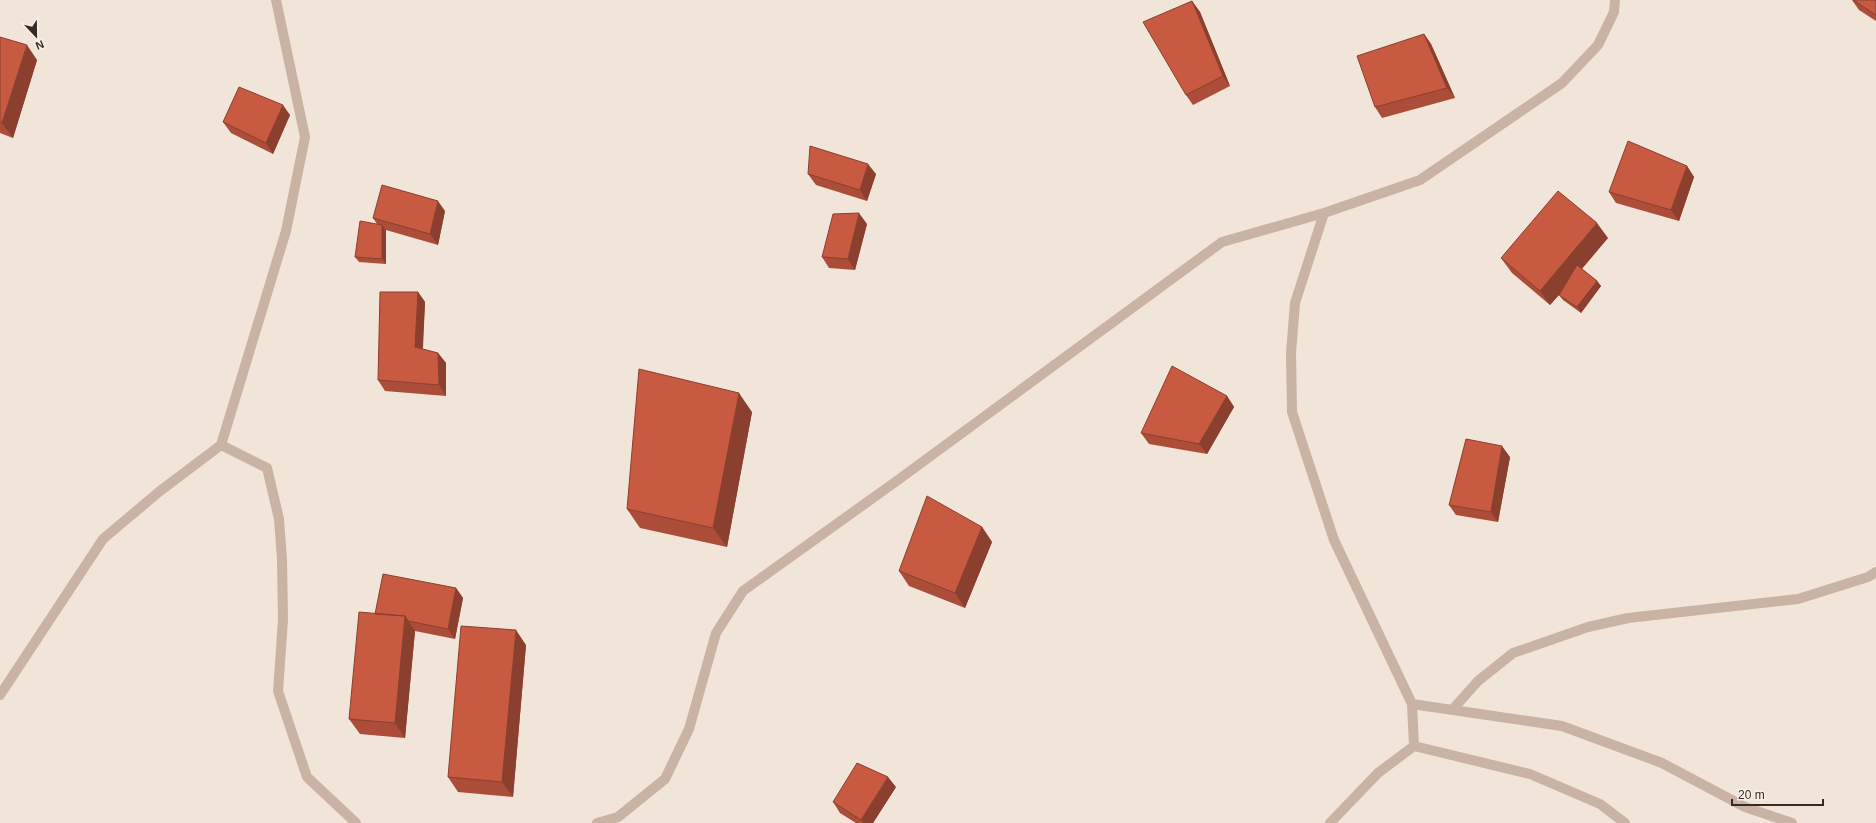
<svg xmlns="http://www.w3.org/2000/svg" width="1876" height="823" font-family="Arial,sans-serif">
	<rect width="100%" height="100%" fill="#f1e4d9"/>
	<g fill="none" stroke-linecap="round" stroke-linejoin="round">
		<path stroke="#c9b3a5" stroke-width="10" d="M 1324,213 L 1295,303 L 1291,353 L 1292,412 L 1334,540 L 1412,704
			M 221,445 L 286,231 L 305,137 L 276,0
			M 0,695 L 103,539 L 160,491 L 221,445 L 267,468 L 279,519 L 282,559 L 283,620 L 278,691 L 307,777 L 356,823
			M 1453,709 L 1478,681 L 1513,653 L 1588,627 L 1628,618 L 1798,599 L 1868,577 L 1876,572
			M 1414,746 L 1412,704 L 1562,726 L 1662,763 L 1745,807 L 1792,823
			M 1414,746 L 1530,774 L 1600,804 L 1625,823
			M 597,823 L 618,817 L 665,779 L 689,729 L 716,633 L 743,591 L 898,480 L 1222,242 L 1324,213 L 1420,180 L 1562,83 L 1598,45 L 1614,12 L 1615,0
			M 1330,823 L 1378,773 L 1414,746"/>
	</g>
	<path fill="#ab4d38" d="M 1852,0 L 1876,0 L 1876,21 L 1859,10 Z
		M 1192,1 L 1200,12 L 1230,86 L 1193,105 L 1186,95 Z
		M 1424,34 L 1431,44 L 1455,98 L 1382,118 L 1375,107 Z
		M 0,37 L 37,60 L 13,138 L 0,133 Z
		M 290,115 L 273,154 L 231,133 L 223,122 Z
		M 1687,166 L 1694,177 L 1679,221 L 1616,203 L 1609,192 Z
		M 808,174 L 876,174 L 867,201 L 816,185 Z
		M 445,211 L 438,245 L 386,230 L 386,264 L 359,262 L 355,257 L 377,224 L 373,218 Z
		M 867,224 L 855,270 L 829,268 L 822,257 Z
		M 1608,238 L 1582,269 L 1597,281 L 1601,286 L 1581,313 L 1563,300 L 1559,295 L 1550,305 L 1512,273 L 1501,258 Z
		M 418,292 L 425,302 L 423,349 L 438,353 L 446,363 L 446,396 L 385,391 L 378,380 Z
		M 1227,396 L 1234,407 L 1207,454 L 1149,444 L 1141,433 Z
		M 752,412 L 727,547 L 640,528 L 627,509 Z
		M 1510,457 L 1498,522 L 1456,515 L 1449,505 Z
		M 982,527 L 992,542 L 965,608 L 909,586 L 899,571 Z
		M 456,588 L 463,598 L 455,639 L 415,631 L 405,738 L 360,734 L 349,719 L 375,614 Z
		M 526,645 L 513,797 L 458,792 L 448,777 Z
		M 896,787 L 873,823 L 856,823 L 840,813 L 833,802 Z"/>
	<path fill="#8b3f2e" d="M 1192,1 L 1200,12 L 1230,86 L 1223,76 Z
		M 1424,34 L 1431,44 L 1455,98 L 1447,88 Z
		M 27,45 L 37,60 L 13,138 L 2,123 Z
		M 283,105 L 290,115 L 273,154 L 266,143 Z
		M 868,164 L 876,174 L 867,201 L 860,190 Z
		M 1687,166 L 1694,177 L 1679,221 L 1671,210 Z
		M 438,201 L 445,211 L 438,245 L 430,234 Z
		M 859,213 L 867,224 L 855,270 L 848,259 Z
		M 1597,223 L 1608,238 L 1550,305 L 1540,291 Z
		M 382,225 L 386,231 L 386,264 L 382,259 Z
		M 1597,281 L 1601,286 L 1581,313 L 1577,307 Z
		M 418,292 L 425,302 L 422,357 L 415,347 Z
		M 438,353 L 446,363 L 446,396 L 439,385 Z
		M 739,393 L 752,412 L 727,547 L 713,528 Z
		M 1227,396 L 1234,407 L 1207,454 L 1199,444 Z
		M 1502,446 L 1510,457 L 1498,522 L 1491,512 Z
		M 982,527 L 992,542 L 965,608 L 955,593 Z
		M 456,588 L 463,598 L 455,639 L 448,629 Z
		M 405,616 L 415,631 L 405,738 L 395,723 Z
		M 516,630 L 526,645 L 513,797 L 502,782 Z
		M 888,777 L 896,787 L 873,823 L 863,823 L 861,820 Z"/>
	<path fill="#c75a41" stroke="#8b3f2e" d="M 1853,0 L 1876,0 L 1876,15 Z
		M 1192,1 L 1223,76 L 1186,95 L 1143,22 Z
		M 1424,34 L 1447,88 L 1375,107 L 1357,56 Z
		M 0,37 L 27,45 L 2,123 L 0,122 Z
		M 239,87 L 283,105 L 266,143 L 223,122 Z
		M 1628,141 L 1687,166 L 1671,210 L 1609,192 Z
		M 810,146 L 868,164 L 860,190 L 808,174 Z
		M 382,185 L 438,201 L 430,234 L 373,218 Z
		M 1558,191 L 1597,223 L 1540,291 L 1501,258 Z
		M 859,213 L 848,259 L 822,257 L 833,214 Z
		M 360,221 L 382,225 L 382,259 L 355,257 Z
		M 1577,265 L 1597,281 L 1577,307 L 1559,295 Z
		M 380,292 L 418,292 L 415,347 L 438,353 L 439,385 L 378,380 Z
		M 1172,366 L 1227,396 L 1199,444 L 1141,433 Z
		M 639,369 L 739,393 L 713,528 L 627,509 Z
		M 1466,439 L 1502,446 L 1491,512 L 1449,505 Z
		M 927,496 L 982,527 L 955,593 L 899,571 Z
		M 383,574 L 456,588 L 448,629 L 408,621 L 405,616 L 375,614 Z
		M 359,612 L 405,616 L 395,723 L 349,719 Z
		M 461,626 L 516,630 L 502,782 L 448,777 Z
		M 857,763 L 888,777 L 861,820 L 833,802 Z"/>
	<g transform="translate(36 36) rotate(158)" stroke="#f9efe5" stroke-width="3" paint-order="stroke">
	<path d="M0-3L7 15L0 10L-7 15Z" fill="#352a26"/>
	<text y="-6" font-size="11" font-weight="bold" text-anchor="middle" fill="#352a26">N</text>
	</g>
	<path d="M1732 799v6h91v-6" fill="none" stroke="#352a26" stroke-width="2"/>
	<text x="1738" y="799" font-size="12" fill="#352a26" stroke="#f9efe5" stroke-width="3" paint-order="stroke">20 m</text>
</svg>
